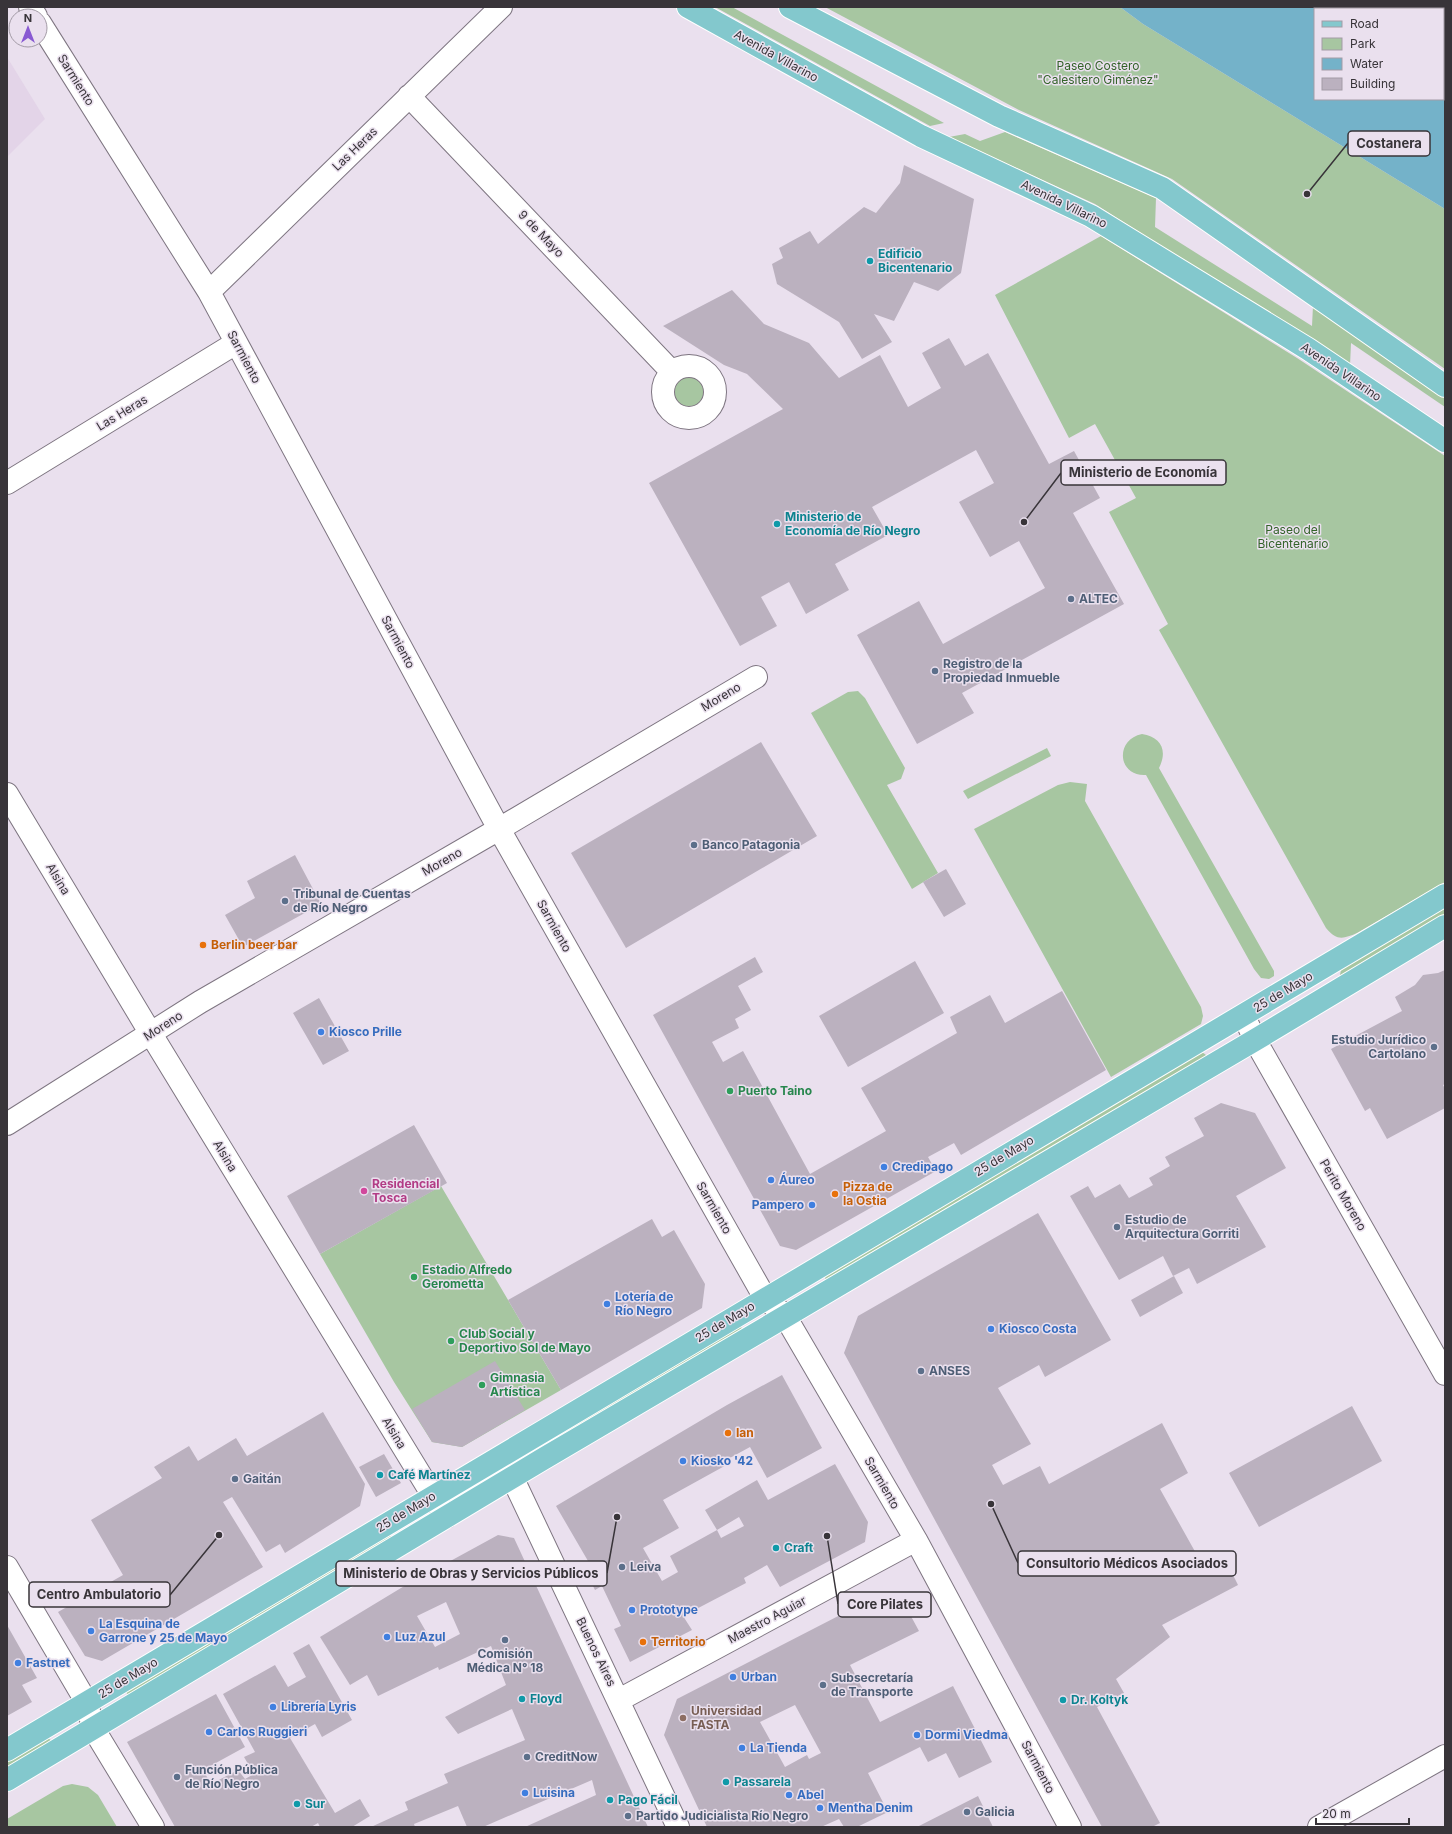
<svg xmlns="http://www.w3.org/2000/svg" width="1452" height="1834" font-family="Inter,sans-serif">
	<rect width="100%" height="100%" fill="#eae0ee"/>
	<path fill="#e3d4e8" d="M 7,57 L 45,119 L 7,157 Z"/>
	<path fill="#a7c6a1" d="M 715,7 L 732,7 L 944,123 L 930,126 Z
		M 825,7 L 1120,7 L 1143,24 L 1445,209 L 1445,369 L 1172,179 L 1019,110 Z
		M 1005,132 L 1156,198 L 1155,227 L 1312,326 L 1313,306 L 1445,398 L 1445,407 L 1351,343 L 1350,366 L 1095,204 L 949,137 L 965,134 L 980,141 Z
		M 1101,236 L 1297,358 L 1445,456 L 1445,882 L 1357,933 C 1343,939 1337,941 1326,928 L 1159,630 L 1168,624 L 1109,512 L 1136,498 L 1095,424 L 1069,438 L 995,295 Z
		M670 392a19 19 0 1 1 38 0a19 19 0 1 1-38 0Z
		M 858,691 L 865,698 L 905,768 L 901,779 L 887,785 L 938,873 L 912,889 L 811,713 L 848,692 Z
		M 1142,734 C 1161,737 1168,750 1159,768 L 1274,971 L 1274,976 L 1269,979 L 1261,978 L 1254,969 L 1146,775 C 1118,777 1114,740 1142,734 Z
		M 1047,748 L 1051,756 L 968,799 L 963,791 Z
		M 1070,782 L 1087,784 L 1085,801 L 1201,1007 L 1203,1016 L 1201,1024 L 1111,1077 L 974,829 L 1058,785 Z
		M 1445,908 L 1445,915 L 1344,976 L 1340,975 L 1341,970 Z
		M 1202,1052 L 1206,1055 L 1206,1057 L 826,1280 L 825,1278 L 827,1275 Z
		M 441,1186 L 561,1390 L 462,1447 L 432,1442 L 394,1382 L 320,1254 Z
		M 741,1326 L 742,1330 L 549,1444 L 548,1442 L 549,1439 Z
		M 389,1535 L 392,1537 L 128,1695 L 126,1692 L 129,1687 Z
		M 48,1738 L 52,1741 L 7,1770 L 7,1762 Z
		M 72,1784 L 88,1787 L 98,1795 L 117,1827 L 7,1827 L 7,1819 L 63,1786 Z"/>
	<path fill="#74b2c9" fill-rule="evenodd" d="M 1120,7 L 1445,7 L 1445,209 L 1143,24 ZM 1315,9 L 1443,9 L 1443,99 L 1315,99 Z"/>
	<path fill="#bbb1bf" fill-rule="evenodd" d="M 904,165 L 974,199 L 961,273 L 938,291 L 914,282 L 894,321 L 874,314 L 892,342 L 862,359 L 839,322 L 777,284 L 772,264 L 783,258 L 779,248 L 810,231 L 818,244 L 864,207 L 876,213 L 900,183 Z
		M 732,290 L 764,324 L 809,343 L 839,378 L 880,355 L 908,407 L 941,388 L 922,353 L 949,338 L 965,366 L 988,353 L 1049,464 L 1074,451 L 1100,498 L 1073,513 L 1124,604 L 962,693 L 974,713 L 917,744 L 857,635 L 919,601 L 943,644 L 1045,588 L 1019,541 L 990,557 L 959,502 L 994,483 L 976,450 L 872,507 L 888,535 L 835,564 L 849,590 L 806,614 L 789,582 L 761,597 L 777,626 L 740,646 L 649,483 L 783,409 L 747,374 L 724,365 L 663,326 Z
		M 761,742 L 817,836 L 626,948 L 571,853 Z
		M 295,855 L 321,904 L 243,947 L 225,915 L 255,898 L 247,881 Z
		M 946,869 L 966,904 L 944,917 L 923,882 Z
		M 755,957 L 763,972 L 738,986 L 751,1010 L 735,1019 L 739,1028 L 712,1042 L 723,1062 L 743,1051 L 810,1174 L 886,1131 L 861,1088 L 957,1033 L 950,1017 L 990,995 L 1005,1023 L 1062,991 L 1106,1070 L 961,1155 L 954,1143 L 928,1157 L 936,1171 L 796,1250 L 780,1246 L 653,1015 Z
		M 915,961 L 944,1013 L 848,1067 L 819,1016 Z
		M 1445,970 L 1445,1084 L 1443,1085 L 1445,1089 L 1445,1108 L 1387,1139 L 1370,1108 L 1365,1111 L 1331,1049 L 1402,1011 L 1395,997 L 1415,985 L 1423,975 L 1438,973 Z
		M 319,998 L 349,1051 L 323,1065 L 293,1013 Z
		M 1221,1103 L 1255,1113 L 1286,1168 L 1236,1196 L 1266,1247 L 1197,1284 L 1189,1268 L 1173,1276 L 1163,1256 L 1119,1280 L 1070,1196 L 1088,1186 L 1095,1198 L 1120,1184 L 1129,1198 L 1153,1185 L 1149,1178 L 1170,1166 L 1165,1157 L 1204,1136 L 1194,1118 Z
		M 414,1125 L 447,1183 L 320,1254 L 287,1196 Z
		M 1038,1213 L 1111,1340 L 1045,1377 L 1039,1365 L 998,1388 L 1031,1444 L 992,1465 L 1003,1485 L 1040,1466 L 1049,1484 L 1162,1423 L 1188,1473 L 1160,1489 L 1202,1564 L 1222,1553 L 1238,1585 L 1162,1625 L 1170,1637 L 1116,1679 L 1124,1693 L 1097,1707 L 1160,1823 L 1152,1827 L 1102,1827 L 844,1353 L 858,1316 Z
		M 652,1219 L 662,1237 L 674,1230 L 705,1284 L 702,1308 L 561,1390 L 508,1300 Z
		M 1174,1276 L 1183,1293 L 1140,1317 L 1131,1300 Z
		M 495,1361 L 525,1410 L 462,1447 L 432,1442 L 412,1409 Z
		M 782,1375 L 822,1448 L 767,1478 L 750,1447 L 728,1459 L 730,1463 L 663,1500 L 679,1528 L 643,1548 L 662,1581 L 678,1572 L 670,1556 L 717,1530 L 721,1538 L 744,1526 L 739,1517 L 717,1530 L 705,1510 L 757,1480 L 768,1500 L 835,1464 L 868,1522 L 865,1542 L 780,1587 L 767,1565 L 744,1578 L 746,1583 L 683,1616 L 692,1630 L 630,1662 L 614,1629 L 621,1626 L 602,1586 L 595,1590 L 588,1576 L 595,1573 L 556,1506 L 727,1405 Z
		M 1352,1406 L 1382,1461 L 1259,1527 L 1229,1473 Z
		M 323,1412 L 365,1484 L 360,1506 L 285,1553 L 280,1544 L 266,1552 L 232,1497 L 223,1502 L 263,1567 L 102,1661 L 85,1656 L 58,1612 L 123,1575 L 91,1520 L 162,1478 L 154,1467 L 189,1446 L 198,1461 L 236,1438 L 247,1456 Z
		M 384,1454 L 401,1483 L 376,1497 L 359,1467 Z
		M 498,1535 L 514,1538 L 648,1827 L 525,1827 L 596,1795 L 592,1780 L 483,1827 L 467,1827 L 458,1806 L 414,1824 L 415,1827 L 371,1827 L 408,1810 L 405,1802 L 448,1783 L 444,1774 L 525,1740 L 512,1709 L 458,1734 L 445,1717 L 506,1685 L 491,1646 L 439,1670 L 438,1667 L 378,1696 L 367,1675 L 350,1685 L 320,1637 L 401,1588 ZM 446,1602 L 460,1634 L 435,1647 L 417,1616 Z
		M 883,1593 L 900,1596 L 919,1631 L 850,1665 L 880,1722 L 953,1686 L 992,1762 L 959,1778 L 946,1753 L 928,1762 L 920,1747 L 868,1773 L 888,1812 L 857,1827 L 844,1827 L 839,1819 L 821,1827 L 707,1827 L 664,1735 L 677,1699 ZM 795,1705 L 821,1753 L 809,1759 L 807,1755 L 785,1767 L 760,1722 Z
		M 7,1625 L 37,1678 L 22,1685 L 32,1702 L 7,1716 Z
		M 309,1644 L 352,1720 L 322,1737 L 315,1724 L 290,1738 L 335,1813 L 360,1799 L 370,1816 L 352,1827 L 320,1827 L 318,1823 L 311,1827 L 175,1827 L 127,1742 L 216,1694 L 245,1747 L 203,1770 L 211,1784 L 238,1770 L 245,1779 L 254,1774 L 244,1757 L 255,1752 L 223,1694 L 275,1665 L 288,1687 L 306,1677 L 293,1653 Z
		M 978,1796 L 993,1827 L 917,1827 Z"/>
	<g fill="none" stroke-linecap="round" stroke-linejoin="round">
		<g stroke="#7e7581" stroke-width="24">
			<path id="minor" d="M 30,7 L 36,16
				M 40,23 L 209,292 L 499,829 L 765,1298 L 785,1316 L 916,1540 L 1070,1827
				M 409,96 L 672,372
				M 209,292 L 501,7
				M663 392a26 26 0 1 1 52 0a26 26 0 1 1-52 0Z
				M 7,483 L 236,343
				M 7,794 L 151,1034 L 446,1517
				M 1244,1016 L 1255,1040 L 1445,1374
				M 7,1124 L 200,1002 L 499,829 L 756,677
				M 512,1477 L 678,1827
				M 7,1567 L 87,1703 L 93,1728 L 153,1827
				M 619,1700 L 916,1540
				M 1319,1827 L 1445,1756"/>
		</g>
		<g stroke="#fff" stroke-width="24">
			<path id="major" d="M 688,7 L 921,136 L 1091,216 L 1308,349 L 1445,441
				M 790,7 L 999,116 L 1162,188 L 1445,386
				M 7,1750 L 1445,895
				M 7,1780 L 543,1459 L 1255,1040 L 1445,926"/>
		</g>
		<use href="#minor" stroke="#fff" stroke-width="22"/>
		<use href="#major" stroke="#83c8cd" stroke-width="22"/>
	</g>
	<g fill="#0f9aa8" stroke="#eae0ee" stroke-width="1.5">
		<circle cx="870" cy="261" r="4"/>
		<circle cx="777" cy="524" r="4"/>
		<circle cx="380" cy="1475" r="4"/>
		<circle cx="776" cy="1548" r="4"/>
		<circle cx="522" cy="1699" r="4"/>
		<circle cx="1063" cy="1700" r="4"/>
		<circle cx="726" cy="1782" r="4"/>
		<circle cx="610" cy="1800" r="4"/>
		<circle cx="297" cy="1804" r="4"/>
	</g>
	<g fill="#5c6f8a" stroke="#eae0ee" stroke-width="1.5">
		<circle cx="1071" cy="599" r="4"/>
		<circle cx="935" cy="671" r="4"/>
		<circle cx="694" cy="845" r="4"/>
		<circle cx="285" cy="901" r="4"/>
		<circle cx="1434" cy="1047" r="4"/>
		<circle cx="1117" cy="1227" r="4"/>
		<circle cx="921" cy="1371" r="4"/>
		<circle cx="235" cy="1479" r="4"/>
		<circle cx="622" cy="1567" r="4"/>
		<circle cx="505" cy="1640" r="4"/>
		<circle cx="823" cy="1685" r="4"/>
		<circle cx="527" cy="1757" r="4"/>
		<circle cx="177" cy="1777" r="4"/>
		<circle cx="967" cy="1812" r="4"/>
		<circle cx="628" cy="1816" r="4"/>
	</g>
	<g fill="#e8710a" stroke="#eae0ee" stroke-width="1.5">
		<circle cx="203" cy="945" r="4"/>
		<circle cx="835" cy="1194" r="4"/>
		<circle cx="728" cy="1433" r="4"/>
		<circle cx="643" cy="1642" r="4"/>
	</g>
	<g fill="#3f7fe0" stroke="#eae0ee" stroke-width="1.5">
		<circle cx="321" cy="1032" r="4"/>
		<circle cx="884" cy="1167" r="4"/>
		<circle cx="771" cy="1180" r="4"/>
		<circle cx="812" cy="1205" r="4"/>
		<circle cx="607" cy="1304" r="4"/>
		<circle cx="991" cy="1329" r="4"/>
		<circle cx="683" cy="1461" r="4"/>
		<circle cx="632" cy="1610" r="4"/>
		<circle cx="91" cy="1631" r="4"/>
		<circle cx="387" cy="1637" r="4"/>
		<circle cx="18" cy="1663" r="4"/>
		<circle cx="733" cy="1677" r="4"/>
		<circle cx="273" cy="1707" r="4"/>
		<circle cx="209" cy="1732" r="4"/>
		<circle cx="917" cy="1735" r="4"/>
		<circle cx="742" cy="1748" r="4"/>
		<circle cx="525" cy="1793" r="4"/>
		<circle cx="789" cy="1795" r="4"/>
		<circle cx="820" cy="1808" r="4"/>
	</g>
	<g fill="#2e9e5b" stroke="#eae0ee" stroke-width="1.5">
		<circle cx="730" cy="1091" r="4"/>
		<circle cx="414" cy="1277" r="4"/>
		<circle cx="451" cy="1341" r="4"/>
		<circle cx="482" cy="1385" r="4"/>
	</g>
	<circle fill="#d1479c" stroke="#eae0ee" stroke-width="1.5" cx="364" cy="1191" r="4"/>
	<circle fill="#8d6e63" stroke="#eae0ee" stroke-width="1.5" cx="683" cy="1718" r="4"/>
	<g text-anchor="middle" stroke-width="3" stroke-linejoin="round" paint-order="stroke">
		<g font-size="12" fill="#383439" stroke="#eae0ee">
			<text transform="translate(776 56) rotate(29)" y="4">Avenida Villarino</text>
			<text transform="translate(76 80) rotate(58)" y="4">Sarmiento</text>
			<text transform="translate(355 149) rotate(-44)" y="4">Las Heras</text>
			<text transform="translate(1064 204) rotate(26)" y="4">Avenida Villarino</text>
			<text transform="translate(541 234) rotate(46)" y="4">9 de Mayo</text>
			<text transform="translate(244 357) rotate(62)" y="4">Sarmiento</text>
			<text transform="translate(1341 372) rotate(34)" y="4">Avenida Villarino</text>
			<text transform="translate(122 413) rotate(-31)" y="4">Las Heras</text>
			<text transform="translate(398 642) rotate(62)" y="4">Sarmiento</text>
			<text transform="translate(721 697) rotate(-31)" y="4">Moreno</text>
			<text transform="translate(442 862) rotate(-30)" y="4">Moreno</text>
			<text transform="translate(58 879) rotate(59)" y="4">Alsina</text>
			<text transform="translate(554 926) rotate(61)" y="4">Sarmiento</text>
			<text transform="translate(1283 992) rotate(-31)" y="4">25 de Mayo</text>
			<text transform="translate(163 1026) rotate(-33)" y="4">Moreno</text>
			<text transform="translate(225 1156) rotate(59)" y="4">Alsina</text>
			<text transform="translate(1004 1156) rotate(-31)" y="4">25 de Mayo</text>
			<text transform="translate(1343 1195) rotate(60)" y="4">Perito Moreno</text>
			<text transform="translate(714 1208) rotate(60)" y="4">Sarmiento</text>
			<text transform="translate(725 1322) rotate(-31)" y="4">25 de Mayo</text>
			<text transform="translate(394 1433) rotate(59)" y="4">Alsina</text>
			<text transform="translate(882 1483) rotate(60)" y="4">Sarmiento</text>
			<text transform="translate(406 1512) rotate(-31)" y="4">25 de Mayo</text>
			<text transform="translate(767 1620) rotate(-28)" y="4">Maestro Aguiar</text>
			<text transform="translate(596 1652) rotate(64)" y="4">Buenos Aires</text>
			<text transform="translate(128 1678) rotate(-31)" y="4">25 de Mayo</text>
			<text transform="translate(1038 1767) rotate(62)" y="4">Sarmiento</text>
		</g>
		<g font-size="12" fill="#336329" stroke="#eae0ee">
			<text x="1098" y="70">Paseo Costero<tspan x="1098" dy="14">"Calesitero Giménez"</tspan></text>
			<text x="1293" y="534">Paseo del<tspan x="1293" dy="14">Bicentenario</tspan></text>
		</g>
		<g font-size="12" font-weight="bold" fill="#0d838f" stroke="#eae0ee" text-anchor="start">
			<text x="878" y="258">Edificio<tspan x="878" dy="14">Bicentenario</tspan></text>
			<text x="785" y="521">Ministerio de<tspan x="785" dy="14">Economía de Río Negro</tspan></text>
			<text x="388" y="1479">Café Martínez</text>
			<text x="784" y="1552">Craft</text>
			<text x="530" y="1703">Floyd</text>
			<text x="1071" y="1704">Dr. Koltyk</text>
			<text x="734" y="1786">Passarela</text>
			<text x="618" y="1804">Pago Fácil</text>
			<text x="305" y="1808">Sur</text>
		</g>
		<g font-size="12" font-weight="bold" fill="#4e5e75" stroke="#eae0ee" text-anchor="start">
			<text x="1079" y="603">ALTEC</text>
			<text x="943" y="668">Registro de la<tspan x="943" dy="14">Propiedad Inmueble</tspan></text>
			<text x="702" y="849">Banco Patagonia</text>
			<text x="293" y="898">Tribunal de Cuentas<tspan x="293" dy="14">de Río Negro</tspan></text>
			<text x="1426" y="1044" text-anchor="end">Estudio Jurídico<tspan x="1426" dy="14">Cartolano</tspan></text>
			<text x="1125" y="1224">Estudio de<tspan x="1125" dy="14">Arquitectura Gorriti</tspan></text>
			<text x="929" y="1375">ANSES</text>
			<text x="243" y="1483">Gaitán</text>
			<text x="630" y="1571">Leiva</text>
			<text x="505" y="1658" text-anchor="middle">Comisión<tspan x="505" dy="14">Médica N° 18</tspan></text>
			<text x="831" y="1682">Subsecretaría<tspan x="831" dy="14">de Transporte</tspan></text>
			<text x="535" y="1761">CreditNow</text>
			<text x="185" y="1774">Función Pública<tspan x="185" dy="14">de Río Negro</tspan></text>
			<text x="975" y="1816">Galicia</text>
			<text x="636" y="1820">Partido Judicialista Río Negro</text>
		</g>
		<g font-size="12" font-weight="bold" fill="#c56008" stroke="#eae0ee" text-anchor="start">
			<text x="211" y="949">Berlin beer bar</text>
			<text x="843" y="1191">Pizza de<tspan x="843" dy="14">la Ostia</tspan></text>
			<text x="736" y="1437">Ian</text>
			<text x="651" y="1646">Territorio</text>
		</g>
		<g font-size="12" font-weight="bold" fill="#366cbe" stroke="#eae0ee" text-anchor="start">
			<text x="329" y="1036">Kiosco Prille</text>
			<text x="892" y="1171">Credipago</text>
			<text x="779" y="1184">Áureo</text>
			<text x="804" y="1209" text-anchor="end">Pampero</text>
			<text x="615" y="1301">Lotería de<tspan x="615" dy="14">Río Negro</tspan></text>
			<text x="999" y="1333">Kiosco Costa</text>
			<text x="691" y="1465">Kiosko '42</text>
			<text x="640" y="1614">Prototype</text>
			<text x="99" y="1628">La Esquina de<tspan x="99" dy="14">Garrone y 25 de Mayo</tspan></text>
			<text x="395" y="1641">Luz Azul</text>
			<text x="26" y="1667">Fastnet</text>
			<text x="741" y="1681">Urban</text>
			<text x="281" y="1711">Librería Lyris</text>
			<text x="217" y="1736">Carlos Ruggieri</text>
			<text x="925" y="1739">Dormi Viedma</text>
			<text x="750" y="1752">La Tienda</text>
			<text x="533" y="1797">Luisina</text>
			<text x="797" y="1799">Abel</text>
			<text x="828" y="1812">Mentha Denim</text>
		</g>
		<g font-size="12" font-weight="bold" fill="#27864d" stroke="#eae0ee" text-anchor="start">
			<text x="738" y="1095">Puerto Taino</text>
			<text x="422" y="1274">Estadio Alfredo<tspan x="422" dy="14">Gerometta</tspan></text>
			<text x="459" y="1338">Club Social y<tspan x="459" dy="14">Deportivo Sol de Mayo</tspan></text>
			<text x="490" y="1382">Gimnasia<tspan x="490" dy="14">Artística</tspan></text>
		</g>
		<g font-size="12" font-weight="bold" fill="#b23c85" stroke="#eae0ee" text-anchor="start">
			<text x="372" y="1188">Residencial<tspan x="372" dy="14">Tosca</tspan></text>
		</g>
		<g font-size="12" font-weight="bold" fill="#785e54" stroke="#eae0ee" text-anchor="start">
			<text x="691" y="1715">Universidad<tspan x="691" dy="14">FASTA</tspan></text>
		</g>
	</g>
	<path fill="none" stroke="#383439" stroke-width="1.5" d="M1307 194L1348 143M1024 522L1061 473M991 1504L1018 1563M617 1517L607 1573M219 1535L170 1595M827 1536L838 1604"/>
	<g fill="#383439" stroke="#eae0ee" stroke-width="1.5">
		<circle cx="1307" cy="194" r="4"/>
		<circle cx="1024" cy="522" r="4"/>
		<circle cx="991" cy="1504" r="4"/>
		<circle cx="617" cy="1517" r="4"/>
		<circle cx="219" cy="1535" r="4"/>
		<circle cx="827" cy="1536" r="4"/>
	</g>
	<g fill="#eae0ee" stroke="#383439" stroke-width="1.5">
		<rect x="1348" y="131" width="82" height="25" rx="4"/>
		<rect x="1061" y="460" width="165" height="25" rx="4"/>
		<rect x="1018" y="1551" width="218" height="25" rx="4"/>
		<rect x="336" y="1561" width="271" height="25" rx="4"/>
		<rect x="29" y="1582" width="141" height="25" rx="4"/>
		<rect x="838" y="1592" width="93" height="25" rx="4"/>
	</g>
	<g font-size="13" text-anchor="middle" font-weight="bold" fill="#383439">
		<text x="1389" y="148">Costanera</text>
		<text x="1143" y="477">Ministerio de Economía</text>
		<text x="1127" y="1568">Consultorio Médicos Asociados</text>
		<text x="471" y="1578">Ministerio de Obras y Servicios Públicos</text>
		<text x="99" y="1599">Centro Ambulatorio</text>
		<text x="885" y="1609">Core Pilates</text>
	</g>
	<rect width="1452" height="1834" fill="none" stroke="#383439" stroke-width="16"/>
	<rect x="1314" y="8" width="130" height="92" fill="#eae0ee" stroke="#a39ba6"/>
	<rect x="1322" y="21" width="20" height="6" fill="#83c8cd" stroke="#a39ba6"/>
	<text x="1350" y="28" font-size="12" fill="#383439">Road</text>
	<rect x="1322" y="38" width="20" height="12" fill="#a7c6a1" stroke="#a39ba6"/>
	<text x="1350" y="48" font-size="12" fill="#383439">Park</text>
	<rect x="1322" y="58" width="20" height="12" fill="#74b2c9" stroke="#a39ba6"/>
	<text x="1350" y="68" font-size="12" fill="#383439">Water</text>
	<rect x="1322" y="78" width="20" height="12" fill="#bbb1bf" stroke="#a39ba6"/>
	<text x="1350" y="88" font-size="12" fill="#383439">Building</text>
	<g transform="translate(28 28)"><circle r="19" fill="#eae0ee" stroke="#a39ba6"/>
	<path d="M0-3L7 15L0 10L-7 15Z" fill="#8859d2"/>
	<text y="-6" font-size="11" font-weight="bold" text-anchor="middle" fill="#383439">N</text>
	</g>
	<path d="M1316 1818v6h93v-6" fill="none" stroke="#383439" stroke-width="2"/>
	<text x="1322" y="1818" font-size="12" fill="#383439" stroke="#eae0ee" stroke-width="3" paint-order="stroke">20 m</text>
</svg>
